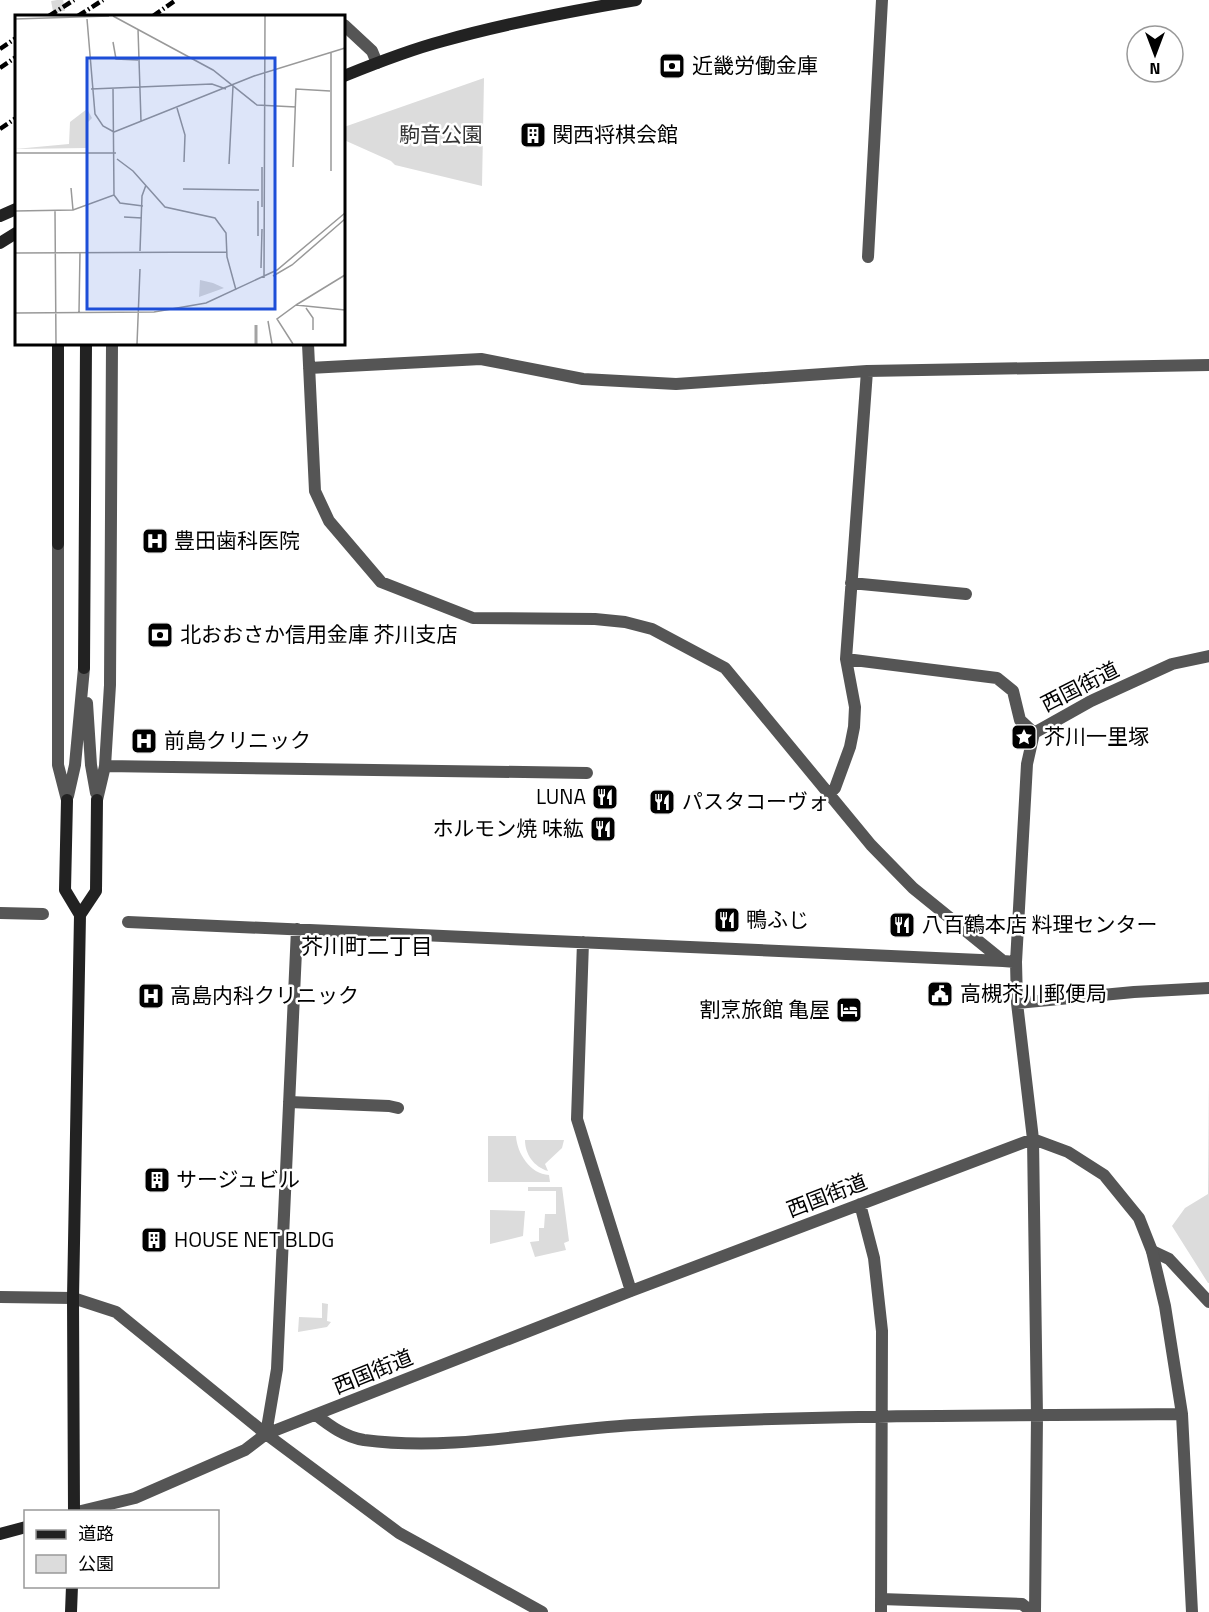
<svg xmlns="http://www.w3.org/2000/svg" width="1209" height="1612" font-family="'Titillium Web','Noto Sans JP',sans-serif">
	<rect width="100%" height="100%" fill="#fff"/>
	<path fill="#dcdcdc" d="M 484,78 L 482,186 L 395,165 L 391,161 L 344,140 L 344,127 Z
		M 1209,1078 L 1209,1283 L 1208,1283 L 1172,1226 L 1185,1208 L 1208,1194 Z
		M 488,1136 L 516,1136 C 517,1153 530,1174 549,1175 L 550,1182 L 488,1182 Z
		M 525,1140 L 564,1140 L 562,1148 L 545,1164 L 548,1171 C 534,1167 525,1154 525,1140 Z
		M 528,1187 L 562,1187 L 569,1241 L 564,1243 L 566,1250 L 535,1257 L 530,1242 L 539,1241 L 539,1228 L 544,1228 L 545,1214 L 556,1214 L 556,1191 L 528,1191 Z
		M 490,1210 L 525,1211 L 523,1236 L 490,1244 Z
		M 322,1303 L 328,1304 L 327,1321 L 331,1322 L 327,1327 L 298,1332 L 299,1317 L 322,1318 Z"/>
	<g fill="none" stroke-linecap="round" stroke-linejoin="round">
		<path stroke="#d9d9d9" stroke-width="12" stroke-dasharray="12 6" stroke-linecap="butt" d="M 57,0 L 60,16"/>
		<path stroke="#555" stroke-width="12" d="M 344,25 L 372,51 L 377,63
			M 1152,1251 L 1169,1259 L 1209,1302"/>
		<path stroke="#555" stroke-width="12" d="M 868,257 L 882,0
			M 308,344 L 315,491 L 329,521 L 381,582 L 473,618 L 595,619 L 625,622 L 652,629 L 725,668 L 871,845 L 913,888 L 1003,961 L 1016,962
			M 309,368 L 481,359 L 583,379 L 676,384 L 867,371 L 1209,365
			M 58,544 L 58,765 L 67,800
			M 851,583 L 966,594
			M 846,659 L 997,678 L 1013,691 L 1020,720 L 1034,733
			M 87,703 L 91,765 L 96,793
			M 105,766 L 587,773
			M 829,794 L 835,788 L 850,747 L 854,727 L 855,707 L 846,659 L 867,371
			M 68,796 L 75,765 L 84,668
			M 97,800 L 105,766 L 110,685 L 112,344
			M 0,913 L 43,914
			M 128,922 L 1003,961
			M 583,942 L 577,1119 L 631,1291
			M 1017,1003 L 1134,992 L 1209,988
			M 289,1102 L 389,1106 L 398,1108
			M 1033,1139 L 1068,1152 L 1104,1175 L 1139,1218 L 1152,1251 L 1165,1306 L 1182,1414 L 1192,1612
			M 860,1204 L 874,1258 L 882,1331 L 881,1612
			M 0,1297 L 73,1298 L 116,1312 L 266,1434 L 399,1533 L 542,1612
			M 316,1415 C 330,1426 345,1437 364,1440 C 454,1452 545,1430 634,1425 C 816,1414 1000,1416 1182,1414
			M 266,1434 L 277,1369 L 297,929
			M 77,1512 L 135,1498 L 245,1450 L 266,1434 L 631,1291 L 1033,1139
			M 881,1599 L 1022,1604 L 1032,1612
			M 1035,1612 L 1037,1416 L 1033,1139 L 1017,1003 L 1016,962 L 1027,764 L 1034,733 L 1091,701 L 1172,664 L 1209,656"/>
		<path stroke="#222" stroke-width="12" d="M 344,76 C 376,63 409,50 443,41 C 506,23 571,11 636,0
			M 0,216 L 16,209
			M 0,243 L 16,233
			M 58,344 L 58,544
			M 84,668 L 86,344
			M 67,800 L 65,890 L 80,915 L 73,1298 L 74,1512
			M 80,915 L 96,891 L 97,800
			M 0,1534 L 26,1527
			M 71,1612 L 72,1586"/>
		<path stroke="#000" stroke-width="4.5" stroke-dasharray="9 3 1.5 3" stroke-linecap="butt" d="M 49,16 L 74,0
			M 78,16 L 103,0
			M 153,16 L 176,0
			M 0,49 L 16,38
			M 0,68 L 16,57
			M 0,129 L 16,118"/>
	</g>
	<defs>
		<g id="bank-square" transform="scale(1.35)"><rect x="-9" y="-9" width="18" height="18" rx="4" fill="#000" stroke="#fff"/><path d="M-6-4H6V4H-6ZM0-2.3a2.3 2.3 0 1 0 0 4.6a2.3 2.3 0 1 0 0-4.6Z" fill="#fff"/></g>
		<g id="building-square" transform="scale(1.35)"><rect x="-9" y="-9" width="18" height="18" rx="4" fill="#000" stroke="#fff"/><path d="M-4-6H4V6H1V3H-1V6H-4ZM-2.5-4.3h1.7v1.8h-1.7ZM.8-4.3h1.7v1.8H.8ZM-2.5-1h1.7V.8h-1.7ZM.8-1h1.7V.8H.8Z" fill="#fff"/></g>
		<g id="hospital-square" transform="scale(1.35)"><rect x="-9" y="-9" width="18" height="18" rx="4" fill="#000" stroke="#fff"/><path d="M-5-5h3v3.5h4V-5h3V5h-3V1.5h-4V5h-3Z" fill="#fff"/></g>
		<g id="sight-square" transform="scale(1.35)"><rect x="-9" y="-9" width="18" height="18" rx="4" fill="#000" stroke="#fff"/><path d="M0-6L1.8-2.2L6-1.7L2.9 1.2L3.7 5.4L0 3.3L-3.7 5.4L-2.9 1.2L-6-1.7L-1.8-2.2Z" fill="#fff"/></g>
		<g id="restaurant-square" transform="scale(1.35)"><rect x="-9" y="-9" width="18" height="18" rx="4" fill="#000" stroke="#fff"/><path d="M-5-6h1v4h1v-4h1v4h1v-4h1v5L-1.5 .5V6h-2V.5L-5-1ZM5-6V6H3V1.5H1.5Q1.5-4 5-6Z" fill="#fff"/></g>
		<g id="civic-square" transform="scale(1.35)"><rect x="-9" y="-9" width="18" height="18" rx="4" fill="#000" stroke="#fff"/><path d="M-.6-6.5H3V-4.5H.6V-3L4-1V1h2V6H-6V1h2V-1L-.6-3ZM-1.2 2.5V6h2.4V2.5Z" fill="#fff"/></g>
		<g id="hotel-square" transform="scale(1.35)"><rect x="-9" y="-9" width="18" height="18" rx="4" fill="#000" stroke="#fff"/><path d="M-6-4.5h1.5V1H6V5H4.5V3h-9V5H-6ZM-4 0a1.8 1.8 0 1 1 3.6 0ZM.5 0V-2.5h3Q6-2.5 6 0Z" fill="#fff"/></g>
	</defs>
	<g fill-rule="evenodd">
		<use href="#bank-square" x="672" y="66"/>
		<use href="#building-square" x="533" y="135"/>
		<use href="#hospital-square" x="155" y="541"/>
		<use href="#bank-square" x="160" y="635"/>
		<use href="#sight-square" x="1024" y="737"/>
		<use href="#hospital-square" x="144" y="741"/>
		<use href="#restaurant-square" x="605" y="797"/>
		<use href="#restaurant-square" x="662" y="802"/>
		<use href="#restaurant-square" x="603" y="829"/>
		<use href="#restaurant-square" x="727" y="920"/>
		<use href="#restaurant-square" x="902" y="925"/>
		<use href="#civic-square" x="940" y="994"/>
		<use href="#hospital-square" x="151" y="996"/>
		<use href="#hotel-square" x="849" y="1010"/>
		<use href="#building-square" x="157" y="1180"/>
		<use href="#building-square" x="154" y="1240"/>
	</g>
	<g text-anchor="middle" stroke-width="5" stroke-linejoin="round" paint-order="stroke">
		<g font-size="21" fill="#000" stroke="#fff" text-anchor="start">
			<text x="692" y="73">近畿労働金庫</text>
			<text x="552" y="142">関西将棋会館</text>
			<text x="174" y="548">豊田歯科医院</text>
			<text x="180" y="642">北おおさか信用金庫 芥川支店</text>
			<text x="1044" y="744">芥川一里塚</text>
			<text x="164" y="748">前島クリニック</text>
			<text x="586" y="804" text-anchor="end">LUNA</text>
			<text x="682" y="809">パスタコーヴォ</text>
			<text x="584" y="836" text-anchor="end">ホルモン焼 味紘</text>
			<text x="746" y="927">鴨ふじ</text>
			<text x="922" y="932">八百鶴本店 料理センター</text>
			<text x="960" y="1001">高槻芥川郵便局</text>
			<text x="170" y="1003">高島内科クリニック</text>
			<text x="830" y="1017" text-anchor="end">割烹旅館 亀屋</text>
			<text x="176" y="1187">サージュビル</text>
			<text x="174" y="1247">HOUSE NET BLDG</text>
		</g>
		<g font-size="21" fill="#333" stroke="#fff">
			<text x="441" y="142">駒音公園</text>
		</g>
		<g font-size="21" fill="#000" stroke="#fff">
			<text transform="translate(1080 687) rotate(-27)" y="7">西国街道</text>
			<text transform="translate(827 1196) rotate(-21)" y="7">西国街道</text>
			<text transform="translate(373 1372) rotate(-22)" y="7">西国街道</text>
		</g>
		<g font-size="22" fill="#000" stroke="#fff">
			<text x="367" y="954">芥川町二丁目</text>
		</g>
	</g>
	<g transform="translate(15 15)">
		<rect width="330" height="330" fill="#fff"/>
		<path d="M 72,94 L 77,103 L 72,108 L 71,133 L 0,134 L 54,129 L 55,107 ZM 185,265 L 198,268 L 209,273 L 184,282 Z" fill="#dcdcdc"/>
		<path fill="none" stroke="#a3a3a3" stroke-width="3" d="M 241,329 L 241,310"/>
		<path fill="none" stroke="#999" stroke-width="1.5" d="M 98,1 L 198,55 L 242,90 L 281,92M 0,4 L 94,1M 72,4 L 80,99 L 88,111 L 99,117M 123,14 L 126,106M 98,27 L 101,44 L 123,45M 76,74 L 197,69 L 211,74M 162,93 L 170,120 L 169,147M 99,117 L 239,61 L 330,33M 0,138 L 101,138M 102,144 L 118,156 L 150,192 L 200,203 L 211,218 L 212,242 L 221,275M 214,149 L 218,71M 278,152 L 281,74 L 315,76M 316,156 L 316,38M 56,173 L 58,195M 168,174 L 244,175M 99,180 L 105,188 L 128,191M 247,192 L 247,152M 0,196 L 58,195 L 99,180 L 98,73M 40,196 L 41,329M 109,202 L 127,203M 243,221 L 243,186M 125,236 L 127,181 L 131,170M 0,238 L 212,237M 246,253 L 247,214M 258,261 L 277,250 L 330,204M 249,263 L 250,1M 281,290 L 330,260M 291,293 L 298,303 L 298,315M 64,297 L 65,237M 0,298 L 139,297 L 191,288 L 262,255 L 330,198M 253,306 L 257,329M 122,329 L 125,254M 278,329 L 262,304 L 281,290 L 330,295"/>
		<path fill="#1d4ed8" fill-opacity="0.15" stroke="#1d4ed8" stroke-width="3" d="M 72,43 L 260,43 L 260,294 L 72,294 Z"/>
		<rect width="330" height="330" fill="none" stroke="#000" stroke-width="3"/>
	</g>
	<rect x="24" y="1510" width="195" height="78" fill="#ffffff" stroke="#999999" stroke-width="1.5"/>
	<rect x="36" y="1530" width="30" height="9" fill="#222222" stroke="#999999" stroke-width="1.5"/>
	<text x="78" y="1540" font-size="18" fill="#000000">道路</text>
	<rect x="36" y="1555" width="30" height="18" fill="#dcdcdc" stroke="#999999" stroke-width="1.5"/>
	<text x="78" y="1570" font-size="18" fill="#000000">公園</text>
	<g transform="translate(1155 54) rotate(180)"><circle r="28" fill="#ffffff" stroke="#999999" stroke-width="1.5"/>
	<path d="M0-4.5L10 22L0 15L-10 22Z" fill="#000000"/>
	<text y="-9" font-size="16" font-weight="bold" text-anchor="middle" fill="#000000">N</text>
	</g>
</svg>
